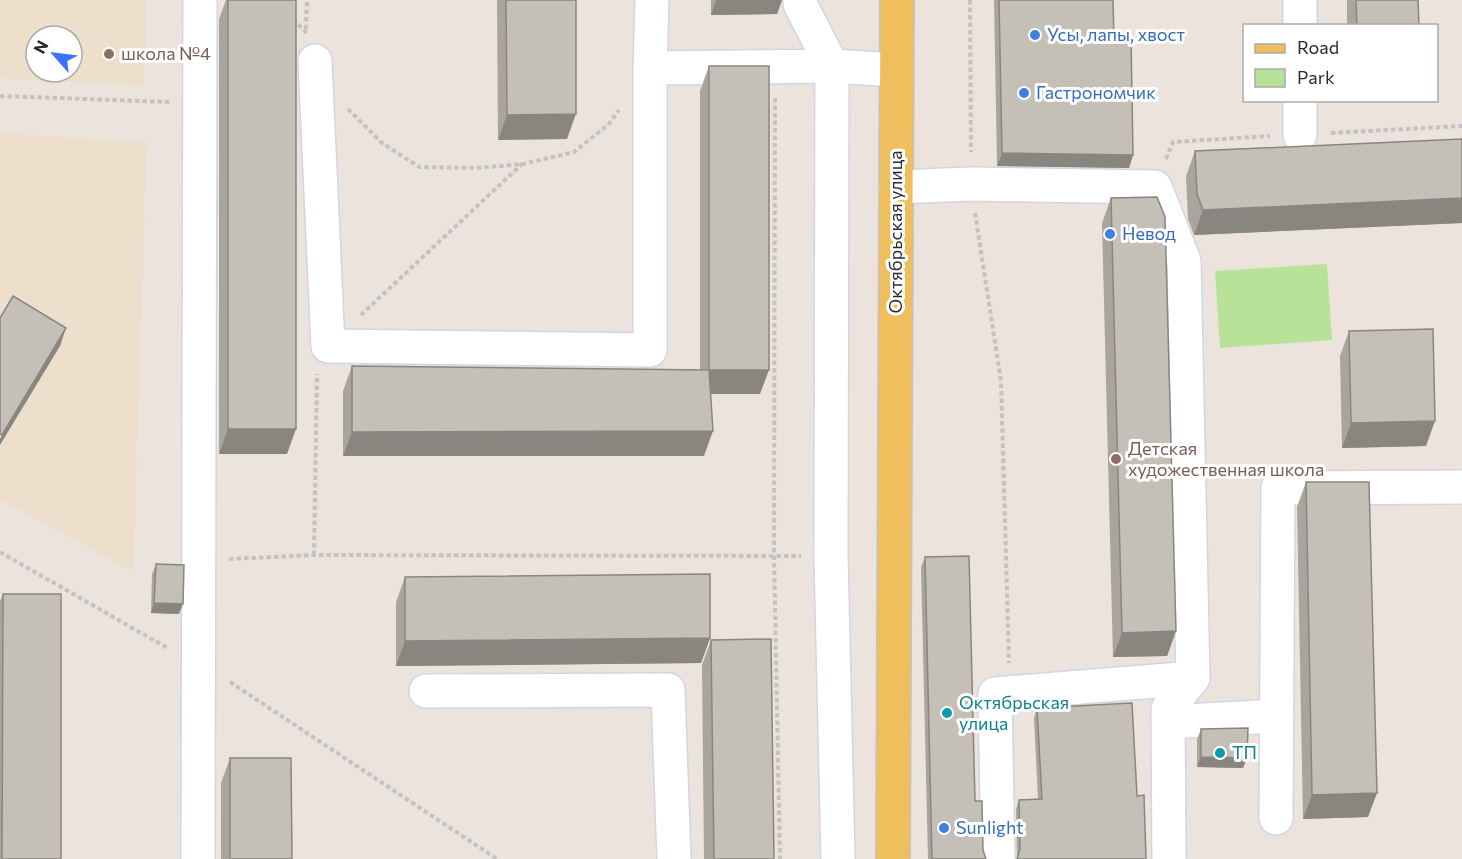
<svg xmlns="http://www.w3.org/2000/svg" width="1462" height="859" font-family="Commissioner,sans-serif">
	<rect width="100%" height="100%" fill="#ece3dc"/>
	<path fill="#eddfcb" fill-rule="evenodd" d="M 0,0 L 146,0 L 145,86 L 0,78 ZM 36,36 L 72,36 L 72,72 L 36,72 Z
		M 0,133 L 147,143 L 133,572 L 0,499 Z"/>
	<path fill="#b9e299" d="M 1327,264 L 1332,340 L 1220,348 L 1215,271 Z"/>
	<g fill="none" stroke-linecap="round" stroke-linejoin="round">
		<g stroke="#d1d6e3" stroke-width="36">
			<path id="minor" d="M 800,0 L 800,4 L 832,66 L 831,556 L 838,859
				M 1300,0 L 1300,26
				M 315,61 L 328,346 L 650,350 L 650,68 L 652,0
				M 650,68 L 832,66 L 896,70
				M 1300,100 L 1300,135
				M 896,187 L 971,184 L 1155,187 L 1184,261 L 1193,678 L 1168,709 L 1169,859
				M 426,691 L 668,690 L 674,859
				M 1168,722 L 1277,716
				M 1276,818 L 1278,488 L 1462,487
				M 198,859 L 200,0
				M 998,859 L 995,694 L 1193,678"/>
		</g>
		<g stroke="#c3c3c3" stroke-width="36">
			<path id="major" d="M 893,859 L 897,0"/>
		</g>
		<path stroke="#c3c3c3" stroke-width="4" stroke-dasharray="4.5 3" stroke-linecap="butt" d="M 970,0 L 971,152
			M 293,19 L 307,33
			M 306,29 L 307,0
			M 0,96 L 170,102
			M 775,98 L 774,556 L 780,859
			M 348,109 L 382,143 L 419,167 L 476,168 L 523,164 L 574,152 L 608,125 L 619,110
			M 1331,133 L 1462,126
			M 1166,159 L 1173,142 L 1270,136
			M 975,213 L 1001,381 L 1009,663
			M 361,315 L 522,164
			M 0,552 L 169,649
			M 314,555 L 317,374
			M 229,559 L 314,555 L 801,556
			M 230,682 L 497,859"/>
		<use href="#minor" stroke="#fff" stroke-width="33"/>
		<use href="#major" stroke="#efbf5e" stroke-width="33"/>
	</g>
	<path fill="#a9a49d" d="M 226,0 L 296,0 L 287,454 L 219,454 L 219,19 Z
		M 497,0 L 576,0 L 567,139 L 498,140 Z
		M 711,0 L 782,0 L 777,14 L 711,15 Z
		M 994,0 L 1113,0 L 1114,39 L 1133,155 L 1129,168 L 997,166 Z
		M 1347,0 L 1418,0 L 1418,26 L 1347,26 Z
		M 709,66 L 760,394 L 711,394 L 704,456 L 343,456 L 343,391 L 352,366 L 700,370 L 700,91 Z
		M 1462,139 L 1462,223 L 1194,235 L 1188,219 L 1186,176 L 1195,151 Z
		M 1111,198 L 1176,631 L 1167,656 L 1113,657 L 1102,223 Z
		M 1349,331 L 1426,446 L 1342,448 L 1340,356 Z
		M 1306,482 L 1368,817 L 1303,819 L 1297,507 Z
		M 925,557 L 975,801 L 983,850 L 986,859 L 928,859 L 921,567 Z
		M 156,564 L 179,614 L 151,613 L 152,574 Z
		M 405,577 L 710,638 L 701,663 L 396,666 L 396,602 Z
		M 3,594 L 61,859 L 0,859 L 0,601 Z
		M 711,640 L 774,859 L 704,859 L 702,665 Z
		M 1037,708 L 1137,796 L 1146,859 L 1017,859 L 1016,809 L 1019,800 L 1038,799 L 1034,718 Z
		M 1201,729 L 1247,758 L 1243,768 L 1197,767 L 1197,739 Z
		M 230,758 L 292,859 L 221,859 L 221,783 Z"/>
	<path fill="#898680" d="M 716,0 L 782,0 L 777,14 L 711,15 Z
		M 576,114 L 567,139 L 498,140 L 507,115 Z
		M 1002,153 L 1133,155 L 1129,168 L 997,166 Z
		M 1462,198 L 1462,223 L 1194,235 L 1203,210 Z
		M 66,328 L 60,346 L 0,445 L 0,439 L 2,435 Z
		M 709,370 L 769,370 L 760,394 L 700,394 Z
		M 1435,421 L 1426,446 L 1342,448 L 1351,423 Z
		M 228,429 L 296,429 L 287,454 L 219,454 Z
		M 713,431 L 704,456 L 343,456 L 352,432 Z
		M 154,603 L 183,604 L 179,614 L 151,613 Z
		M 1176,631 L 1167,656 L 1113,657 L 1122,633 Z
		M 710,638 L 701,663 L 396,666 L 405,641 Z
		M 1201,757 L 1247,758 L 1243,768 L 1197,767 Z
		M 1377,793 L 1368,817 L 1303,819 L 1312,795 Z"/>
	<path fill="#c4bfb7" stroke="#898680" stroke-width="1.5" d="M 228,0 L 296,0 L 296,429 L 228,429 Z
		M 506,0 L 576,0 L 576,114 L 507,115 Z
		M 999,0 L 1113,0 L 1114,39 L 1131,38 L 1133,155 L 1002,153 Z
		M 1356,0 L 1418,0 L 1419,25 L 1357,26 Z
		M 709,66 L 769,66 L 769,370 L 709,370 Z
		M 1462,139 L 1462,198 L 1203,210 L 1197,194 L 1195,151 Z
		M 1157,197 L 1165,217 L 1176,631 L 1122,633 L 1111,198 Z
		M 13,296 L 66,328 L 2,435 L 0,434 L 0,318 Z
		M 1433,329 L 1435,421 L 1351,423 L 1349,331 Z
		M 352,366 L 709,370 L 713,431 L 352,432 Z
		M 1306,482 L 1369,482 L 1377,793 L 1312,795 Z
		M 969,556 L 975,801 L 982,801 L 983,850 L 986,859 L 932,859 L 925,557 Z
		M 156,564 L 184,565 L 183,604 L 154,603 Z
		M 710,574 L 710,638 L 405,641 L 405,577 Z
		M 3,594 L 61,594 L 61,859 L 2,859 Z
		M 771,639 L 774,859 L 714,859 L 711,640 Z
		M 1132,703 L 1137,796 L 1144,795 L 1146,859 L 1017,859 L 1020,849 L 1019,800 L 1042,799 L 1037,708 Z
		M 1248,728 L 1247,758 L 1201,757 L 1201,729 Z
		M 230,758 L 291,758 L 292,859 L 230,859 Z"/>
	<g fill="#3f7fe0" stroke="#fff" stroke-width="2">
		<circle cx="1035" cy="35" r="6"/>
		<circle cx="1024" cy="93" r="6"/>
		<circle cx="1110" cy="234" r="6"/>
		<circle cx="944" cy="828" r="6"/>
	</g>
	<g fill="#8d6e63" stroke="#fff" stroke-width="2">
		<circle cx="109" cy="54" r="6"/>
		<circle cx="1116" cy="459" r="6"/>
	</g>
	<g fill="#0f9aa8" stroke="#fff" stroke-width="2">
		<circle cx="947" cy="713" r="6"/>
		<circle cx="1220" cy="753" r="6"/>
	</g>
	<g text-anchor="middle" stroke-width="6" stroke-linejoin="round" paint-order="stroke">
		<g font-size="18" fill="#366cbe" stroke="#fff" text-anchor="start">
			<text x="1047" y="41">Усы, лапы, хвост</text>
			<text x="1036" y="99">Гастрономчик</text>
			<text x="1122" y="240">Невод</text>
			<text x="956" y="834">Sunlight</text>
		</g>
		<g font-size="18" fill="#785e54" stroke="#fff" text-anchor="start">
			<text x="121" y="60">школа №4</text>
			<text x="1128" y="455">Детская<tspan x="1128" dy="21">художественная школа</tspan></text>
		</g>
		<g font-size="18" fill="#2a2a2a" stroke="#fff">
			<text transform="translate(896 232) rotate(-90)" y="6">Октябрьская улица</text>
		</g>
		<g font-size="18" fill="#0d838f" stroke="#fff" text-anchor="start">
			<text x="959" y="709">Октябрьская<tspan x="959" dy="21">улица</tspan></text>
			<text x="1232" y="759">ТП</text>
		</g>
	</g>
	<rect x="1243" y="24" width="195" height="78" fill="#ffffff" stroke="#aaaaaa" stroke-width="1.5"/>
	<rect x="1255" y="44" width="30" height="9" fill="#efbf5e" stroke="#aaaaaa" stroke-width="1.5"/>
	<text x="1297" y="54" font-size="18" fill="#2a2a2a">Road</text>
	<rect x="1255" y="69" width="30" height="18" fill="#b9e299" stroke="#aaaaaa" stroke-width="1.5"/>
	<text x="1297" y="84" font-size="18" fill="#2a2a2a">Park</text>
	<g transform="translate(54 54) rotate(298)"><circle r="28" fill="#ffffff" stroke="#aaaaaa" stroke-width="1.5"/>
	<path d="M0-4.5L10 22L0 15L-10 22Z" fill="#3d72f7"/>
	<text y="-9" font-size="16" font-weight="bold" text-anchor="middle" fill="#2a2a2a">N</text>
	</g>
</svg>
